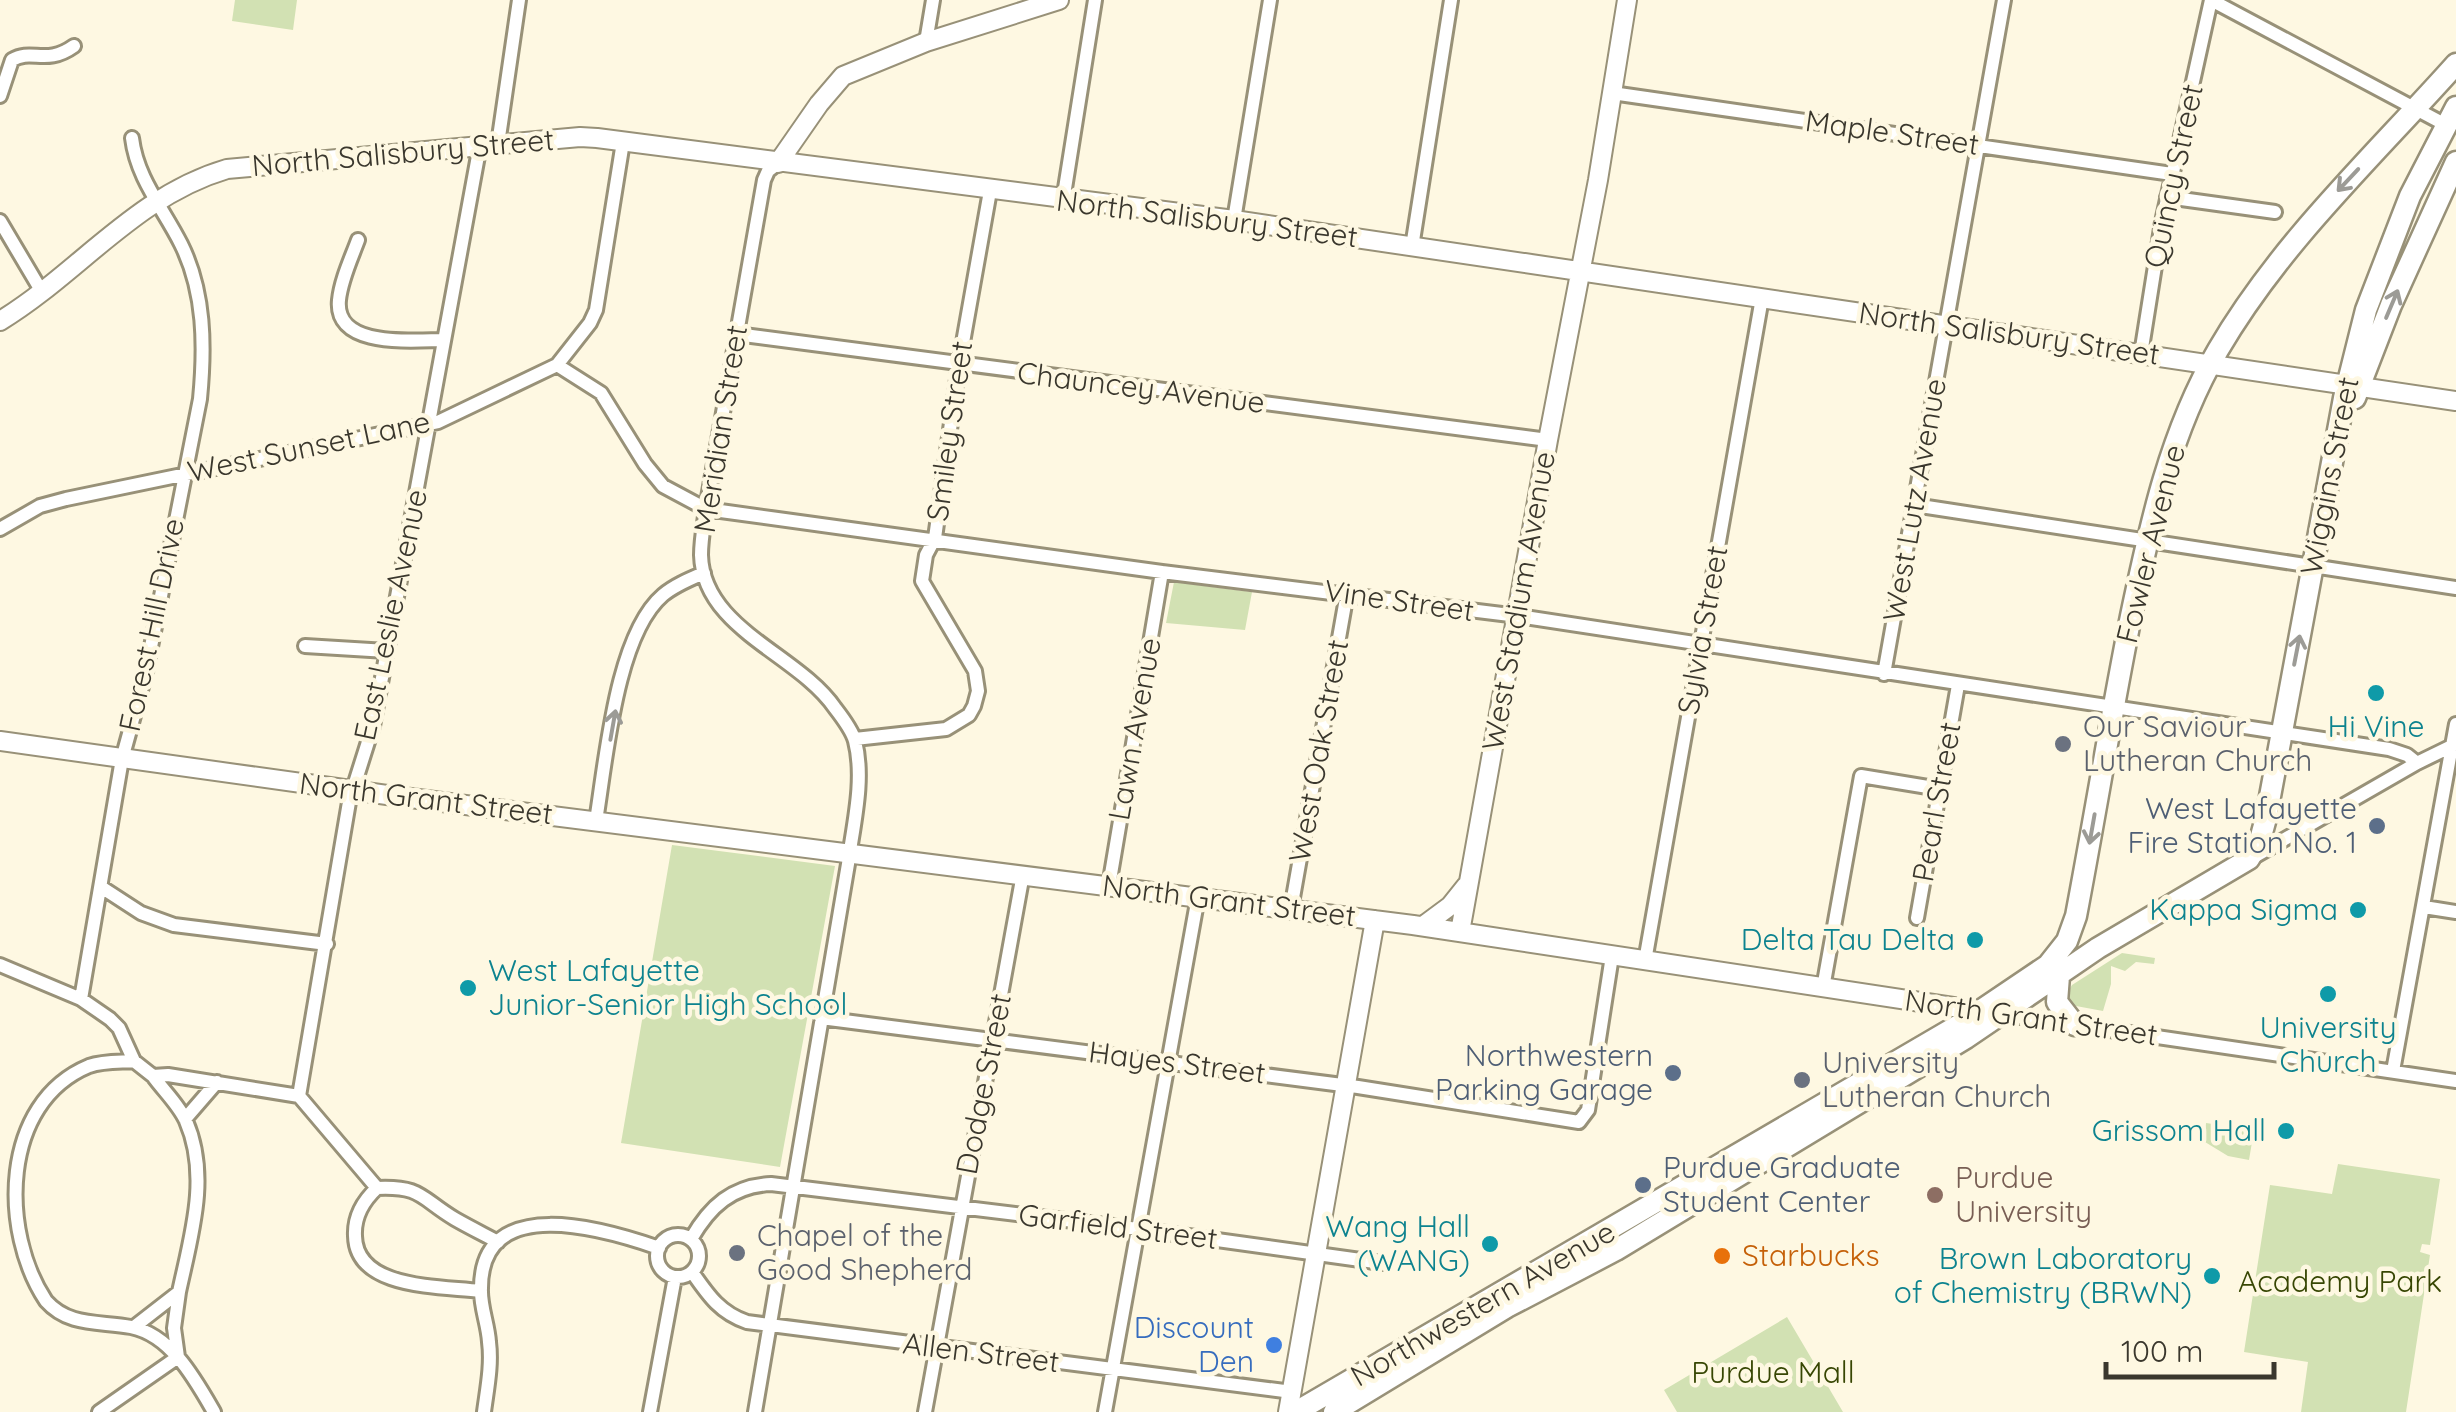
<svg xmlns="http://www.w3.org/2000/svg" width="2456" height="1412" font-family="Quicksand,sans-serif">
	<rect width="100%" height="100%" fill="#fef8e2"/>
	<path fill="#d2e1b3" d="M 235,0 L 297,0 L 293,30 L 232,21 Z
		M 1174,582 L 1252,592 L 1245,630 L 1166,623 Z
		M 672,845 L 835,866 L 780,1167 L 621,1143 Z
		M 2122,953 L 2155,958 L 2154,964 L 2136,962 L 2125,971 L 2111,966 L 2111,984 L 2103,1011 L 2076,1006 L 2069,1002 L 2067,993 L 2072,985 Z
		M 2206,1123 L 2254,1130 L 2249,1160 L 2228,1156 L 2205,1142 Z
		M 2338,1164 L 2440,1179 L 2430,1245 L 2422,1244 L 2420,1252 L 2430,1255 L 2406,1412 L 2301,1412 L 2308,1362 L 2244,1352 L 2270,1185 L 2332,1194 Z
		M 1787,1317 L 1843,1412 L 1677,1412 L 1664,1390 Z"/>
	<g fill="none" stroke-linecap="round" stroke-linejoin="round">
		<g stroke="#989178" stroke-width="18">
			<path id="street" d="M 2211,0 L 2446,125
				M 926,42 L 933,0
				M 1612,93 L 2172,174
				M 0,96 L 12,60 C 32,48 46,66 74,46
				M 498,144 L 519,0
				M 2167,197 L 2275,212
				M 1063,201 L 1095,0
				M 1234,220 L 1270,0
				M 0,221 L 42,292
				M 358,240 C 351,259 341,280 339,300 C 334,349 414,340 444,340
				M 1412,247 L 1451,0
				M 736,334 L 1548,440
				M 2141,354 L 2162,222 L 2211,0
				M 557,365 L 601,393 L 645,464 L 663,486 L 706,509 L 1162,572 L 1518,616 L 2389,749 L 2407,755 L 2417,763
				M 1914,505 L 2456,588
				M 0,529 L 40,506 L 66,499 L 438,422 L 557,365 L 590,323 L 596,310 L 623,142
				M 305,646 L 387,651
				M 1884,674 L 2004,0
				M 855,739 L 946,729 L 969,715 L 974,706 L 978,691 L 975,671 L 922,581 L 926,555 L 935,538 L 959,365 L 990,191
				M 596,821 C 606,760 616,635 663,595 C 675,585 690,579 704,573
				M 2252,858 L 2417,763 L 2456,744
				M 1109,886 L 1162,572
				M 101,887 L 141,913 L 174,925 L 327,944
				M 2424,907 L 2456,912
				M 1291,909 L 1347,593
				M 1917,918 L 1958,685
				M 1645,961 L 1762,298
				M 0,965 L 81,999 L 110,1019 L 119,1028 L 134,1061 L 153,1076 L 168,1075 L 299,1096 L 377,1188 C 422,1186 420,1198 455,1219 C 469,1227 483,1234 498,1242
				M 1823,988 L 1861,776 L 1940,789
				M 81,999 L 122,759 L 146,672 L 200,399 C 205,347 205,292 181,244 C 163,208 137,179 132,138
				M 2001,1014 L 2456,1081
				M 821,1018 L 1358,1087 L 1579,1122 L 1588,1110 L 1612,956
				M 134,1061 C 119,1062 103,1061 89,1066 C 0,1103 0,1232 46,1301 C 69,1327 100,1321 131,1327 C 171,1335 195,1379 214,1412
				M 2393,1071 L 2456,724
				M 299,1096 L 349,802 L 373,726 L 387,651 L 480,145
				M 185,1119 L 217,1082
				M 377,1188 C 363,1201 354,1217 355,1236 C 356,1290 442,1286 480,1291
				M657 1256a21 21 0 1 1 42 0a21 21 0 1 1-42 0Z
				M 691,1239 C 710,1206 732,1186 771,1184 L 1138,1229 L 1382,1263
				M 692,1272 C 708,1295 720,1313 747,1322 L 1292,1392
				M 134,1327 L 179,1292 C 191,1236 210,1176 186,1121 C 179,1105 163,1090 153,1076
				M 99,1412 L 178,1357 L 174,1328 L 179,1292
				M 484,1412 C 487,1389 492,1365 489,1342 C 488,1324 480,1306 481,1288 C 481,1192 604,1229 659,1248
				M 650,1412 L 675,1277
				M 755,1412 L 848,864 C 853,826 865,780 855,741 C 852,730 842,717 835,708 C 798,654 703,629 701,555 C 701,540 704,524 706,509 L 764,180 L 768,171 L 778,163
				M 925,1412 L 1023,874
				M 1105,1412 L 1198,897"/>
		</g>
		<g stroke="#989178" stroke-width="22">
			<path id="secondary" d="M 778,163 L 819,104 L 843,76 L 926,42 L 1059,0
				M 0,321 C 79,273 135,196 227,169 L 580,137 L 597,138 L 1234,220 L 2456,401
				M 0,741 L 387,795 L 1413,925 L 1986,1012
				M 1423,926 L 1450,906 L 1466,886
				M 1460,932 L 1548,440 L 1598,180 L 1627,0
				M 1288,1412 L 1375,920"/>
		</g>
		<g stroke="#989178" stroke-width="25">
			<path id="primary" d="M 2355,398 L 2391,305 L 2456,162
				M 2059,976 L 2057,1002 L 2075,1025
				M 1296,1412 L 1959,1025 L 2048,965 L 2067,941 L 2076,916 C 2095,816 2111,716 2131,616 C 2150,525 2170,432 2218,350 C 2281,242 2373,157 2456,64
				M 1334,1412 L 1507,1307 L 1616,1250 L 1966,1038 L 2098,948 L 2249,859 L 2260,840 L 2266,818 L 2344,398 L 2366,310 L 2410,196 L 2456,107"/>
		</g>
		<use href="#street" stroke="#fff" stroke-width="12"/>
		<use href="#secondary" stroke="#fff" stroke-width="18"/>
		<use href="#primary" stroke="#fff" stroke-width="20"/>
	</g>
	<defs><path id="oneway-shaft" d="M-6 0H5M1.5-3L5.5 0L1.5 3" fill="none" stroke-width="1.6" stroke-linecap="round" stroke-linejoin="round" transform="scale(2.5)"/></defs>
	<g stroke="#9c9b96">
		<use href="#oneway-shaft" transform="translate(2348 180) rotate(133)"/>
		<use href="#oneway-shaft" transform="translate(2392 304) rotate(-67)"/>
		<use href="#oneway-shaft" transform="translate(2297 650) rotate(-79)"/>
		<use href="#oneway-shaft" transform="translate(613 725) rotate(-80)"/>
		<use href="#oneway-shaft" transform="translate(2092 829) rotate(100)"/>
	</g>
	<g fill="#0f9aa8" stroke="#fef8e2" stroke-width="4">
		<circle cx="2376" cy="693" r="10"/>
		<circle cx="2358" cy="910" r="10"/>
		<circle cx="1975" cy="940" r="10"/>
		<circle cx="468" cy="988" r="10"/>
		<circle cx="2328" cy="994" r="10"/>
		<circle cx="2286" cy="1131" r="10"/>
		<circle cx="1490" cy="1244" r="10"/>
		<circle cx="2212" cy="1276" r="10"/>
	</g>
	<g fill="#6b7280" stroke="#fef8e2" stroke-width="4">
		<circle cx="2063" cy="744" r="10"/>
		<circle cx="1802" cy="1080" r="10"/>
		<circle cx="737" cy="1253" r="10"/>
	</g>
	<g fill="#5c6f8a" stroke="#fef8e2" stroke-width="4">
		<circle cx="2377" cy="826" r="10"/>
		<circle cx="1673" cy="1073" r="10"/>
		<circle cx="1643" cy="1185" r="10"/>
	</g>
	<circle fill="#8d6e63" stroke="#fef8e2" stroke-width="4" cx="1935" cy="1195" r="10"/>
	<circle fill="#e8710a" stroke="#fef8e2" stroke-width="4" cx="1722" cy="1256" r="10"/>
	<circle fill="#3f7fe0" stroke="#fef8e2" stroke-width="4" cx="1274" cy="1345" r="10"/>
	<g text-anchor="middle" stroke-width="9" stroke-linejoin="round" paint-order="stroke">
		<g font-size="30" fill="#3a372d" stroke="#fef8e2">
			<text transform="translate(1892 133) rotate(8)" y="10">Maple Street</text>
			<text transform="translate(403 153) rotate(-5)" y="10">North Salisbury Street</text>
			<text transform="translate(2174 176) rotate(-78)" y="10">Quincy Street</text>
			<text transform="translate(1207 219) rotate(7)" y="10">North Salisbury Street</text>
			<text transform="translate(2009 334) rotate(8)" y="10">North Salisbury Street</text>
			<text transform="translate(1141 388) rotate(7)" y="10">Chauncey Avenue</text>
			<text transform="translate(721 429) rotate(-81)" y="10">Meridian Street</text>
			<text transform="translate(950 431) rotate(-82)" y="10">Smiley Street</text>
			<text transform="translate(309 447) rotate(-12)" y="10">West Sunset Lane</text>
			<text transform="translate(2330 476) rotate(-79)" y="10">Wiggins Street</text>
			<text transform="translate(1915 500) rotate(-80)" y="10">West Lutz Avenue</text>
			<text transform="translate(2151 544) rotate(-76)" y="10">Fowler Avenue</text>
			<text transform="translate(1399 601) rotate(8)" y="10">Vine Street</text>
			<text transform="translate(1519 601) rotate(-80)" y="10">West Stadium Avenue</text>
			<text transform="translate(391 615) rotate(-78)" y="10">East Leslie Avenue</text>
			<text transform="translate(152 625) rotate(-78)" y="10">Forest Hill Drive</text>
			<text transform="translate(1703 630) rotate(-80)" y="10">Sylvia Street</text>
			<text transform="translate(1135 729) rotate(-80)" y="10">Lawn Avenue</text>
			<text transform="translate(1319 751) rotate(-80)" y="10">West Oak Street</text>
			<text transform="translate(426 799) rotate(7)" y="10">North Grant Street</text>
			<text transform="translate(1937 802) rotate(-80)" y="10">Pearl Street</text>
			<text transform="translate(1229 901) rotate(7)" y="10">North Grant Street</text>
			<text transform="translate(2031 1018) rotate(8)" y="10">North Grant Street</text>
			<text transform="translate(1177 1063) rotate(7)" y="10">Hayes Street</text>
			<text transform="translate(984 1084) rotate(-79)" y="10">Dodge Street</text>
			<text transform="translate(1118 1227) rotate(7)" y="10">Garfield Street</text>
			<text transform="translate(1483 1304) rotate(-30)" y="10">Northwestern Avenue</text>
			<text transform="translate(981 1353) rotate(7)" y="10">Allen Street</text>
		</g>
		<g font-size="30" fill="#5b616d" stroke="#fef8e2" text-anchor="start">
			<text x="2083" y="737">Our Saviour<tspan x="2083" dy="34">Lutheran Church</tspan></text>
			<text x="1822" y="1073">University<tspan x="1822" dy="34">Lutheran Church</tspan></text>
			<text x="757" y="1246">Chapel of the<tspan x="757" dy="34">Good Shepherd</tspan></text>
		</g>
		<g font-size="30" fill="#0d838f" stroke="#fef8e2" text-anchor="end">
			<text x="2376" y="737" text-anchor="middle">Hi Vine</text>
			<text x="2338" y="920">Kappa Sigma</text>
			<text x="1955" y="950">Delta Tau Delta</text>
			<text x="488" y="981" text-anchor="start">West Lafayette<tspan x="488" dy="34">Junior-Senior High School</tspan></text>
			<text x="2328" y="1038" text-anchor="middle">University<tspan x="2328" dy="34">Church</tspan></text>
			<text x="2266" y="1141">Grissom Hall</text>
			<text x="1470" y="1237">Wang Hall<tspan x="1470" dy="34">(WANG)</tspan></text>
			<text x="2192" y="1269">Brown Laboratory<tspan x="2192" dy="34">of Chemistry (BRWN)</tspan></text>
		</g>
		<g font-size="30" fill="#4e5e75" stroke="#fef8e2" text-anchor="end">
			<text x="2357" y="819">West Lafayette<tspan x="2357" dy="34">Fire Station No. 1</tspan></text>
			<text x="1653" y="1066">Northwestern<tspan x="1653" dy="34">Parking Garage</tspan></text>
			<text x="1663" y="1178" text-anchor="start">Purdue Graduate<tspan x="1663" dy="34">Student Center</tspan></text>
		</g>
		<g font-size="30" fill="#785e54" stroke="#fef8e2" text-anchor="start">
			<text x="1955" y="1188">Purdue<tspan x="1955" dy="34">University</tspan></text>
		</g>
		<g font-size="30" fill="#c56008" stroke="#fef8e2" text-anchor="start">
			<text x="1742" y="1266">Starbucks</text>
		</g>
		<g font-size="30" fill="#374603" stroke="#fef8e2">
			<text x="2340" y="1292">Academy Park</text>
			<text x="1773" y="1383">Purdue Mall</text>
		</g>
		<g font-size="30" fill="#366cbe" stroke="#fef8e2" text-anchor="end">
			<text x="1254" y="1338">Discount<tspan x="1254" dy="34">Den</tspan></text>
		</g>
	</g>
	<path d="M2106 1362v15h168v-15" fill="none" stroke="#3a372d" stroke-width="5"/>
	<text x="2121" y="1362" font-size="30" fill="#3a372d" stroke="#fef8e2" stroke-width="8" paint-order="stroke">100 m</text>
</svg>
